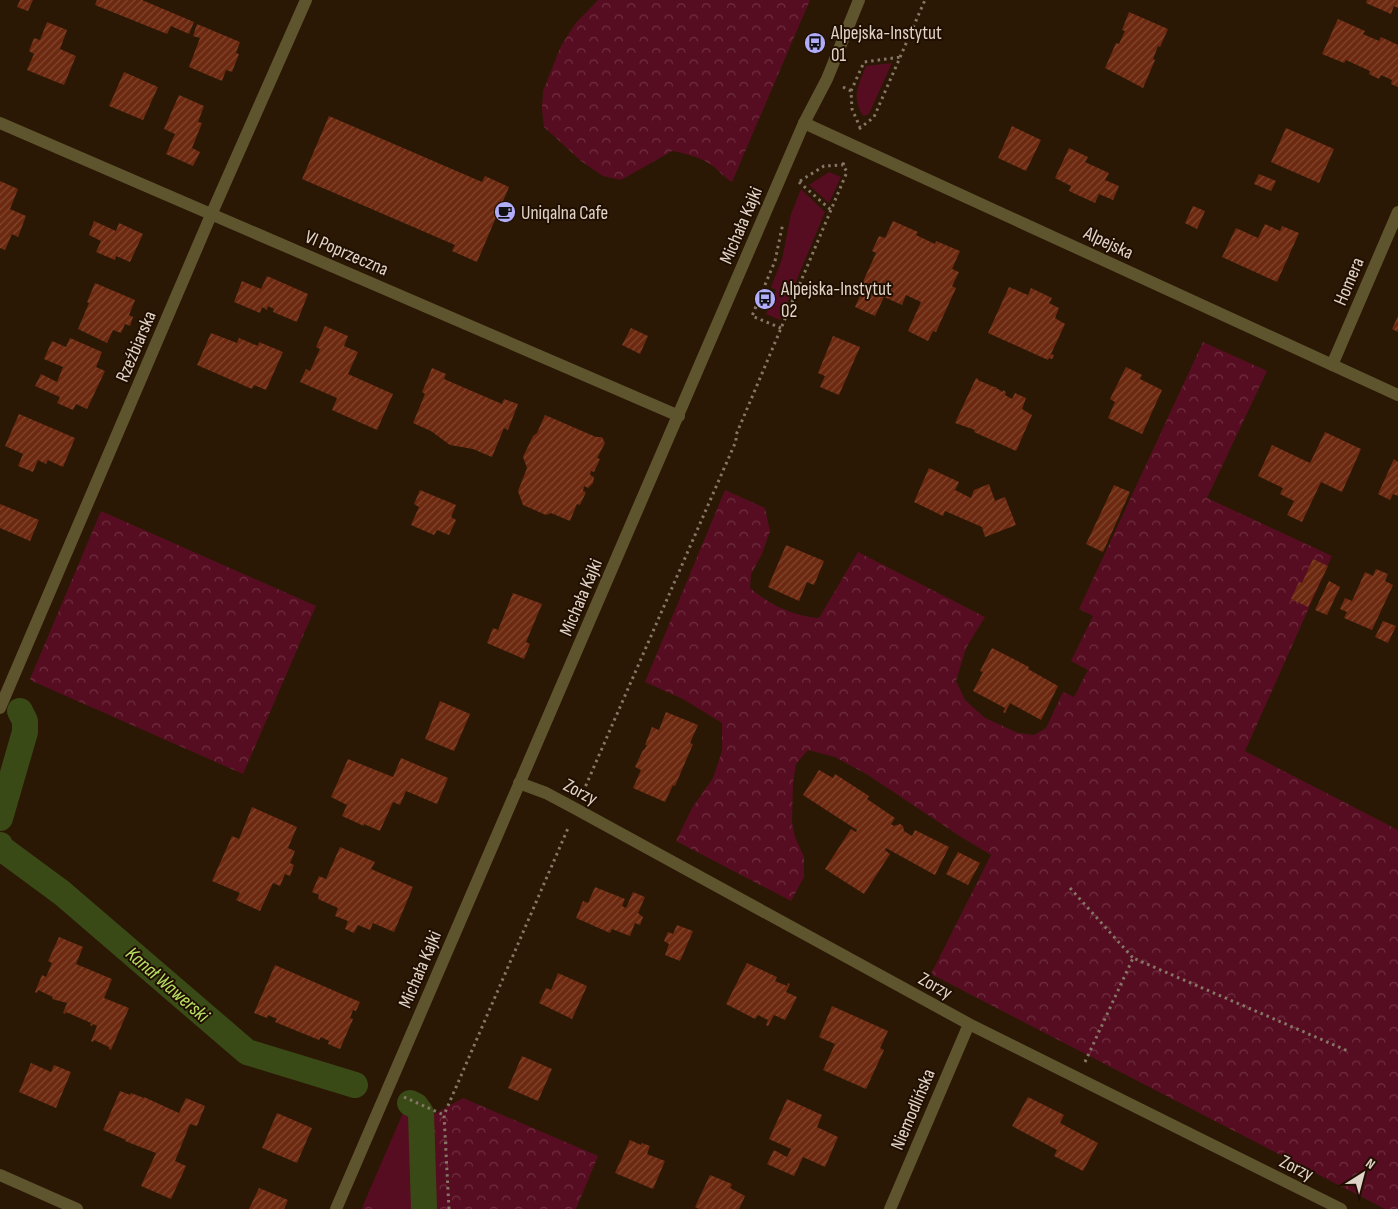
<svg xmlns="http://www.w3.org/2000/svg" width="1398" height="1209" font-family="'Sofia Sans Condensed',sans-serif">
	<defs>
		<pattern id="forest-crowns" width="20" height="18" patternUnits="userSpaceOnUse" patternTransform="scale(1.25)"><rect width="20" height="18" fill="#570d21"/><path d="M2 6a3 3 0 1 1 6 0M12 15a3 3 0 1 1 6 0" fill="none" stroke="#6f2f40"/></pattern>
		<pattern id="building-hatch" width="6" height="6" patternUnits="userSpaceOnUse" patternTransform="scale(1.25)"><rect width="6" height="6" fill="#6c2910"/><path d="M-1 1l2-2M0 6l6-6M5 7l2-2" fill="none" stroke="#814731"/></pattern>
	</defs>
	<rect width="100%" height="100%" fill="#2a1804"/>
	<path fill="#570d21" d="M 892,63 L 869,114 L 863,116 C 851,95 858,87 866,66 Z
		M 829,172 L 841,177 L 829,203 L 809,185 Z
		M 801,189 L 825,212 L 780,320 L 766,314 L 776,290 L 771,287 L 782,259 L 791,214 Z
		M 412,1092 L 422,1100 L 429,1117 L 435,1209 L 388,1209 L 378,1203 L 364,1203 Z"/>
	<path fill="url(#forest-crowns)" d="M 598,0 L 810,0 L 732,182 C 722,176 718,169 710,164 C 699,157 685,153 672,151 L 621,180 L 603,176 L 581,161 L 544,127 L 542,109 L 543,91 L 561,46 L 575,24 Z
		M 1203,342 L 1267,371 L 1207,498 L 1332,556 L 1245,751 L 1398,830 L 1398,1209 L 1385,1209 L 931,974 L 991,855 L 961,837 L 868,775 L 835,757 L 808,750 L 796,764 L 793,782 L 792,823 L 795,837 L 804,857 L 804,877 L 791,901 L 676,841 L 692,808 L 713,778 L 722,751 L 722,723 L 683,699 L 645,682 L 725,490 L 765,508 L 770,531 L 762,554 L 751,574 L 750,588 C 770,605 793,616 819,618 L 858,552 L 985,617 L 966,648 L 956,681 L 965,700 L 985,718 L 1018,733 L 1034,735 L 1046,728 L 1063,692 L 1074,697 L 1088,670 L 1071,661 L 1093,616 L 1079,609 Z
		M 101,511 L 316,606 L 243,774 L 32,681 L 30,679 Z
		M 463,1098 L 598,1156 L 576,1209 L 435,1209 L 429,1117 Z
		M 364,1203 L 378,1203 L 388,1209 L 362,1209 Z"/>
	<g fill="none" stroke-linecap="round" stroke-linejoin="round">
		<path stroke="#3a4a16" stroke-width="26" d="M 0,818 L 25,732 L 25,721 L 20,711
			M 0,845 L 1,848 L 62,893 L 247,1052 L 355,1085
			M 410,1103 L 416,1106 L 421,1113 L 424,1209"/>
	</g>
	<path fill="url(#building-hatch)" d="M 20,0 L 33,0 L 28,11 L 17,7 Z
		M 97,0 L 142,0 L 194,22 L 189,34 L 171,26 L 167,34 L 95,5 Z
		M 1367,0 L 1398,0 L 1398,8 L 1394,6 L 1391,14 L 1366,3 Z
		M 1129,12 L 1168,29 L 1160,47 L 1158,46 L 1153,59 L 1155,60 L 1143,88 L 1105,68 L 1116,43 L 1119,44 L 1125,31 L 1122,30 Z
		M 1338,19 L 1365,31 L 1363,34 L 1379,41 L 1381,37 L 1398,45 L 1398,87 L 1391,84 L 1392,80 L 1381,75 L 1379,79 L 1369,74 L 1370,71 L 1346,60 L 1344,63 L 1322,54 Z
		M 47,22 L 67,30 L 60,49 L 76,56 L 64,85 L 27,70 L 34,54 L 29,51 L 34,38 L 40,40 Z
		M 197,24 L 240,42 L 236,53 L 239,54 L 232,72 L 226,70 L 222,81 L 189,67 L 200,38 L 193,36 Z
		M 124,72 L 158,87 L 143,120 L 109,106 Z
		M 179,95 L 204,106 L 198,122 L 202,123 L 192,148 L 200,152 L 193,166 L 166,154 L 175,134 L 164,129 Z
		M 329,116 L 482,182 L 485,176 L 509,187 L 477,262 L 452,251 L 455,245 L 302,179 Z
		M 1012,126 L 1041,140 L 1026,171 L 998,158 Z
		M 1286,128 L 1334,149 L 1319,183 L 1271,162 Z
		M 1069,148 L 1088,157 L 1085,162 L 1109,173 L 1105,180 L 1119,186 L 1113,200 L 1099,194 L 1095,203 L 1069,191 L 1071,186 L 1055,178 Z
		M 1259,174 L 1276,181 L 1271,191 L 1254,184 Z
		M 0,181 L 18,189 L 10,209 L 26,216 L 18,237 L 12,234 L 5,250 L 0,248 Z
		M 1193,206 L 1205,211 L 1197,229 L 1185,223 Z
		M 94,221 L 116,231 L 119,223 L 143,234 L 130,262 L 116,256 L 115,260 L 96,252 L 101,241 L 89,235 Z
		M 893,221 L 918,232 L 916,235 L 935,244 L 936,241 L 960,251 L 952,269 L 959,272 L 952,286 L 956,288 L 936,332 L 933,331 L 928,341 L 908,331 L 921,302 L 906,295 L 902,305 L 884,297 L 875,316 L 855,307 L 864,287 L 861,286 L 876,253 L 872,251 L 879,236 L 885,238 Z
		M 1265,224 L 1280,231 L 1282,226 L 1299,233 L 1277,282 L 1222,257 L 1236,228 L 1258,238 Z
		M 267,276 L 308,294 L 297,322 L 273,312 L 274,309 L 268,306 L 267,310 L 262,307 L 260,313 L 234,302 L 242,281 L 261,289 Z
		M 95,283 L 135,300 L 129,315 L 133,317 L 130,326 L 125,324 L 121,333 L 113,330 L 107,343 L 78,329 L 89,303 L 87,302 Z
		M 1009,287 L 1028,295 L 1031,288 L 1052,298 L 1049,303 L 1059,308 L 1055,318 L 1065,324 L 1051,354 L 1054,355 L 1052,359 L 1049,358 L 1048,360 L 988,333 Z
		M 1398,316 L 1398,332 L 1392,329 Z
		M 325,326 L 348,336 L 344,346 L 358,352 L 348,374 L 393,394 L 377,430 L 332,410 L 337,398 L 300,382 L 306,369 L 310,371 L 320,349 L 316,347 Z
		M 631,328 L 648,336 L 640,354 L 622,345 Z
		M 211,333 L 237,343 L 239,338 L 258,346 L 259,342 L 283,352 L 266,390 L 254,385 L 252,389 L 197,365 Z
		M 833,336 L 860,347 L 839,395 L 820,387 L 825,376 L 818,373 Z
		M 70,338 L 102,352 L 96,367 L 105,371 L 87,409 L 76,404 L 73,410 L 57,403 L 60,397 L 35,386 L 41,374 L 57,382 L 63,367 L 44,359 L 52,341 L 66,347 Z
		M 1126,367 L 1142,375 L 1140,379 L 1162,390 L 1142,434 L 1108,418 L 1115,402 L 1110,399 Z
		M 432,368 L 446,374 L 444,379 L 502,404 L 504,399 L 518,404 L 508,430 L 504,428 L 492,457 L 473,449 L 450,445 L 431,431 L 413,423 L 425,394 L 422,392 Z
		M 976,378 L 978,379 L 978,380 L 994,387 L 997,387 L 996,388 L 1003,392 L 1003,390 L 1006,392 L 1005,395 L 1012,399 L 1015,393 L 1026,398 L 1022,409 L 1032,415 L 1016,451 L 974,432 L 975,430 L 955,423 Z
		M 19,414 L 75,438 L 63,467 L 48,460 L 46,464 L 38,460 L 33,472 L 18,466 L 23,454 L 5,446 Z
		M 545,415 L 596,437 L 602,437 L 605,443 L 597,458 L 600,459 L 594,472 L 591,471 L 590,475 L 594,477 L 593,483 L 588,488 L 584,486 L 583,491 L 586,492 L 580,505 L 577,504 L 570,521 L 551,513 L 546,515 L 523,505 L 518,491 L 527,468 L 523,457 L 533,436 L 537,433 Z
		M 1325,432 L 1361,449 L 1342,492 L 1321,482 L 1302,522 L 1287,515 L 1294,501 L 1280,494 L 1283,488 L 1258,476 L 1272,445 L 1310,463 Z
		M 1394,459 L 1398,462 L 1398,496 L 1393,494 L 1390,500 L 1378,494 Z
		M 929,468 L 959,482 L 955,490 L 971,498 L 974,490 L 989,484 L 995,501 L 1005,497 L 1016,525 L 985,537 L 982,527 L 945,511 L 943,516 L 914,502 Z
		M 1114,485 L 1130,492 L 1103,552 L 1086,544 Z
		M 420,490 L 456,505 L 451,517 L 456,520 L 449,535 L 437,530 L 434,535 L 411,525 L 419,507 L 414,504 Z
		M 0,504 L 39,520 L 30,541 L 0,528 Z
		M 786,545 L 824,561 L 814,585 L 807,582 L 799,601 L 768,587 Z
		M 1313,559 L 1328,566 L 1308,607 L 1291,599 L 1299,582 L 1302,583 Z
		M 1376,569 L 1388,574 L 1385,581 L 1393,585 L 1372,630 L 1344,618 L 1347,612 L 1340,609 L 1345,598 L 1352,601 L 1365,572 L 1373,576 Z
		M 1329,581 L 1340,587 L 1327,615 L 1315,610 Z
		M 513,593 L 542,604 L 526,642 L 530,644 L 524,659 L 487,643 L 493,628 L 498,630 Z
		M 1383,621 L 1396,626 L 1388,643 L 1375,637 Z
		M 992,648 L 1029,667 L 1028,669 L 1058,686 L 1041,720 L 1010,703 L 1005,713 L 1003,712 L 1005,708 L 973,691 L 983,672 L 980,671 Z
		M 440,701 L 470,714 L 454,751 L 425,739 Z
		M 666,712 L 698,725 L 690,743 L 693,744 L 675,786 L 673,785 L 665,802 L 633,788 L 641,770 L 635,767 L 643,750 L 644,750 L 647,745 L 645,745 L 652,727 L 659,730 Z
		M 401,758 L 448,778 L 437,804 L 406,791 L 400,805 L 393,802 L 380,831 L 364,824 L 364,826 L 342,816 L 347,805 L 331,797 L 348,759 L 393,777 Z
		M 819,770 L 833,778 L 835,774 L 869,796 L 867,799 L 895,818 L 891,824 L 894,826 L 900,824 L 903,826 L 904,831 L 912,836 L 915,830 L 949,847 L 935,875 L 886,848 L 885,850 L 890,854 L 864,894 L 825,869 L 851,829 L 856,832 L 857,830 L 803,795 Z
		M 252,807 L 297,827 L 288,848 L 295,851 L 290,863 L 294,865 L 290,876 L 285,874 L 280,886 L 273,883 L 260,911 L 236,900 L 240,893 L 212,881 L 232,836 L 239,839 Z
		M 340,847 L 375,862 L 371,869 L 413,887 L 394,932 L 373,923 L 370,930 L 358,925 L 354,933 L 345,929 L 348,921 L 335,916 L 338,908 L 318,899 L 319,895 L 312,892 L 319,876 L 326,879 Z
		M 958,852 L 980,863 L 968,885 L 946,874 Z
		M 595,887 L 625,899 L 622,906 L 626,908 L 633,892 L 645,897 L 638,913 L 643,917 L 640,925 L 635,923 L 630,936 L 612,929 L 610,933 L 576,918 L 583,901 L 588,903 Z
		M 677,925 L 693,931 L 680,961 L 665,955 L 669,944 L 664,941 L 668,932 L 673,934 Z
		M 59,937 L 83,947 L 76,964 L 112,979 L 104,998 L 129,1008 L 111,1050 L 109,1049 L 109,1047 L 94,1040 L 93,1042 L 91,1041 L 97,1026 L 93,1024 L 92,1026 L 90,1025 L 91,1023 L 66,1012 L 65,1014 L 63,1013 L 67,1003 L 52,999 L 53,997 L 38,990 L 37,993 L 35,992 L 42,975 L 46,977 L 52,963 L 48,961 Z
		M 747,963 L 777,977 L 775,981 L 787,986 L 788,983 L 790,984 L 786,992 L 797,997 L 785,1020 L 774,1015 L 768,1026 L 766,1025 L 768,1020 L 758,1015 L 755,1019 L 726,1004 Z
		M 275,965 L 360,1002 L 356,1011 L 353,1010 L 350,1018 L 353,1019 L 340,1049 L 328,1044 L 329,1041 L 321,1037 L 319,1040 L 275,1022 L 277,1019 L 268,1015 L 267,1018 L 254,1013 Z
		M 558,973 L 587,986 L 572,1019 L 539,1003 L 546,988 L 551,990 Z
		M 832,1006 L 888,1031 L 880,1048 L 884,1050 L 866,1089 L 823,1070 L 835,1044 L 819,1037 Z
		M 522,1056 L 552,1069 L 538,1101 L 508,1088 Z
		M 31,1063 L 51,1072 L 54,1065 L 71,1072 L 56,1108 L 19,1092 Z
		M 120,1091 L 130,1095 L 131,1093 L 144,1098 L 144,1097 L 179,1113 L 186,1098 L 205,1106 L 197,1126 L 190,1124 L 175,1161 L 186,1166 L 171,1199 L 141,1186 L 156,1153 L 125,1141 L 126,1140 L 103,1130 Z
		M 1028,1097 L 1064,1115 L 1060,1123 L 1098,1143 L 1083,1171 L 1054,1156 L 1057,1150 L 1012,1126 Z
		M 787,1099 L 822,1115 L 817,1127 L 838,1137 L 825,1167 L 803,1157 L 794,1176 L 767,1164 L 774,1150 L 787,1157 L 791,1149 L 769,1139 Z
		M 277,1113 L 312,1128 L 297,1163 L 262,1148 Z
		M 630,1140 L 641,1145 L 642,1143 L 650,1146 L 647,1154 L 665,1161 L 653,1189 L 615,1173 Z
		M 710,1175 L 732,1184 L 730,1188 L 745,1196 L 739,1209 L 699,1209 L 695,1207 Z
		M 259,1188 L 288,1200 L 284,1209 L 249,1209 Z"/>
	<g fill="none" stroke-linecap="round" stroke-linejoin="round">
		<path stroke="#867666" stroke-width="3" stroke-dasharray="2.5 4" stroke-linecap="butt" d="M 843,87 L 851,91 L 852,109 L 860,127
			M 851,91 L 864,62 L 901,57
			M 859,129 L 874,117 L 925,0
			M 800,181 L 824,166 L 843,165
			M 799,182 L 831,210
			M 781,328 L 752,316 L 775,261 L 783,223
			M 583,792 L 736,441 L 736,435 L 847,172 L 843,165 L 844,162
			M 1070,888 L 1133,958
			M 1085,1062 L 1133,958 L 1348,1051
			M 404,1097 L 444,1115
			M 449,1209 L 444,1115 L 569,826"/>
		<path stroke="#5e552e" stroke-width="12" d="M 0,123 L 679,416
			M 804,123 L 1398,395
			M 1332,365 L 1398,212
			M 0,708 L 211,215 L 306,0
			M 519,783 L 546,793 L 576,809 L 969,1024 L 1341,1209
			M 0,1175 L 77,1209
			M 890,1209 L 969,1024"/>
		<path stroke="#5e552e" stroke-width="12" d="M 336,1209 L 804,123 L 827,79 L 859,0"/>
	</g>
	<defs>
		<g id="bus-disc" transform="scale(1.125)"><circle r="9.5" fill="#b1adfa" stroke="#200f00"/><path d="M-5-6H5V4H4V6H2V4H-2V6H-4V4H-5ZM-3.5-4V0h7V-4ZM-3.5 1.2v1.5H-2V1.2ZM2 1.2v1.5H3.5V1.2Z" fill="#111"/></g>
		<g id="cafe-disc" transform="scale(1.125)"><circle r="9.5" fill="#b1adfa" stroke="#200f00"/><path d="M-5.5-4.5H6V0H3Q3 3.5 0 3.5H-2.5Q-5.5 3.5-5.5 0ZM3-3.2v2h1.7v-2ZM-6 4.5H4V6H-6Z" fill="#111"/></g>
	</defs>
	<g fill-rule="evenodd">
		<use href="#bus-disc" x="815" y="43"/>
		<use href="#cafe-disc" x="505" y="212"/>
		<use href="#bus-disc" x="765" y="299"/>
	</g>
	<g text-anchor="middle" stroke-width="4" stroke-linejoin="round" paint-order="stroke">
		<g font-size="19" fill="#e0d3c7" stroke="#200f00" text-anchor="start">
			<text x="831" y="39">Alpejska-Instytut<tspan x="831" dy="22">01</tspan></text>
			<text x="521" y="219">Uniqalna Cafe</text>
			<text x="781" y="295">Alpejska-Instytut<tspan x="781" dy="22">02</tspan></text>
		</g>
		<g font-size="19" fill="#e0d3c7" stroke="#200f00">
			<text transform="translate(740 225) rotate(-67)" y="7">Michała Kajki</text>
			<text transform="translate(1109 242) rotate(25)" y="7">Alpejska</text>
			<text transform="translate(347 252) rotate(23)" y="7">VI Poprzeczna</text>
			<text transform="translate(1348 281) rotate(-67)" y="7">Homera</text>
			<text transform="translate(135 346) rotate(-67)" y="7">Rzeźbiarska</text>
			<text transform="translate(580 597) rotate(-67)" y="7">Michała Kajki</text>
			<text transform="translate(581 791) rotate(28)" y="7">Zorzy</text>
			<text transform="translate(419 969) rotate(-67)" y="7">Michała Kajki</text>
			<text transform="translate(936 985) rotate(29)" y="7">Zorzy</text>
			<text transform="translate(912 1109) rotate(-67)" y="7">Niemodlińska</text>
			<text transform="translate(1297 1167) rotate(26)" y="7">Zorzy</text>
		</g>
		<g font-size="20" font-style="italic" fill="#b8e063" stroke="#200f00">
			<text transform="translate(168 984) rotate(41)" y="7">Kanał Wawerski</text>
		</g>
	</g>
	<g transform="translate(1363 1174) rotate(36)" stroke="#200f00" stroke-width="4" paint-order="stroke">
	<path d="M0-4L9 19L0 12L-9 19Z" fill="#e0d3c7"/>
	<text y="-8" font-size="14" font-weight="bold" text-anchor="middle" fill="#e0d3c7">N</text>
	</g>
</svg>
